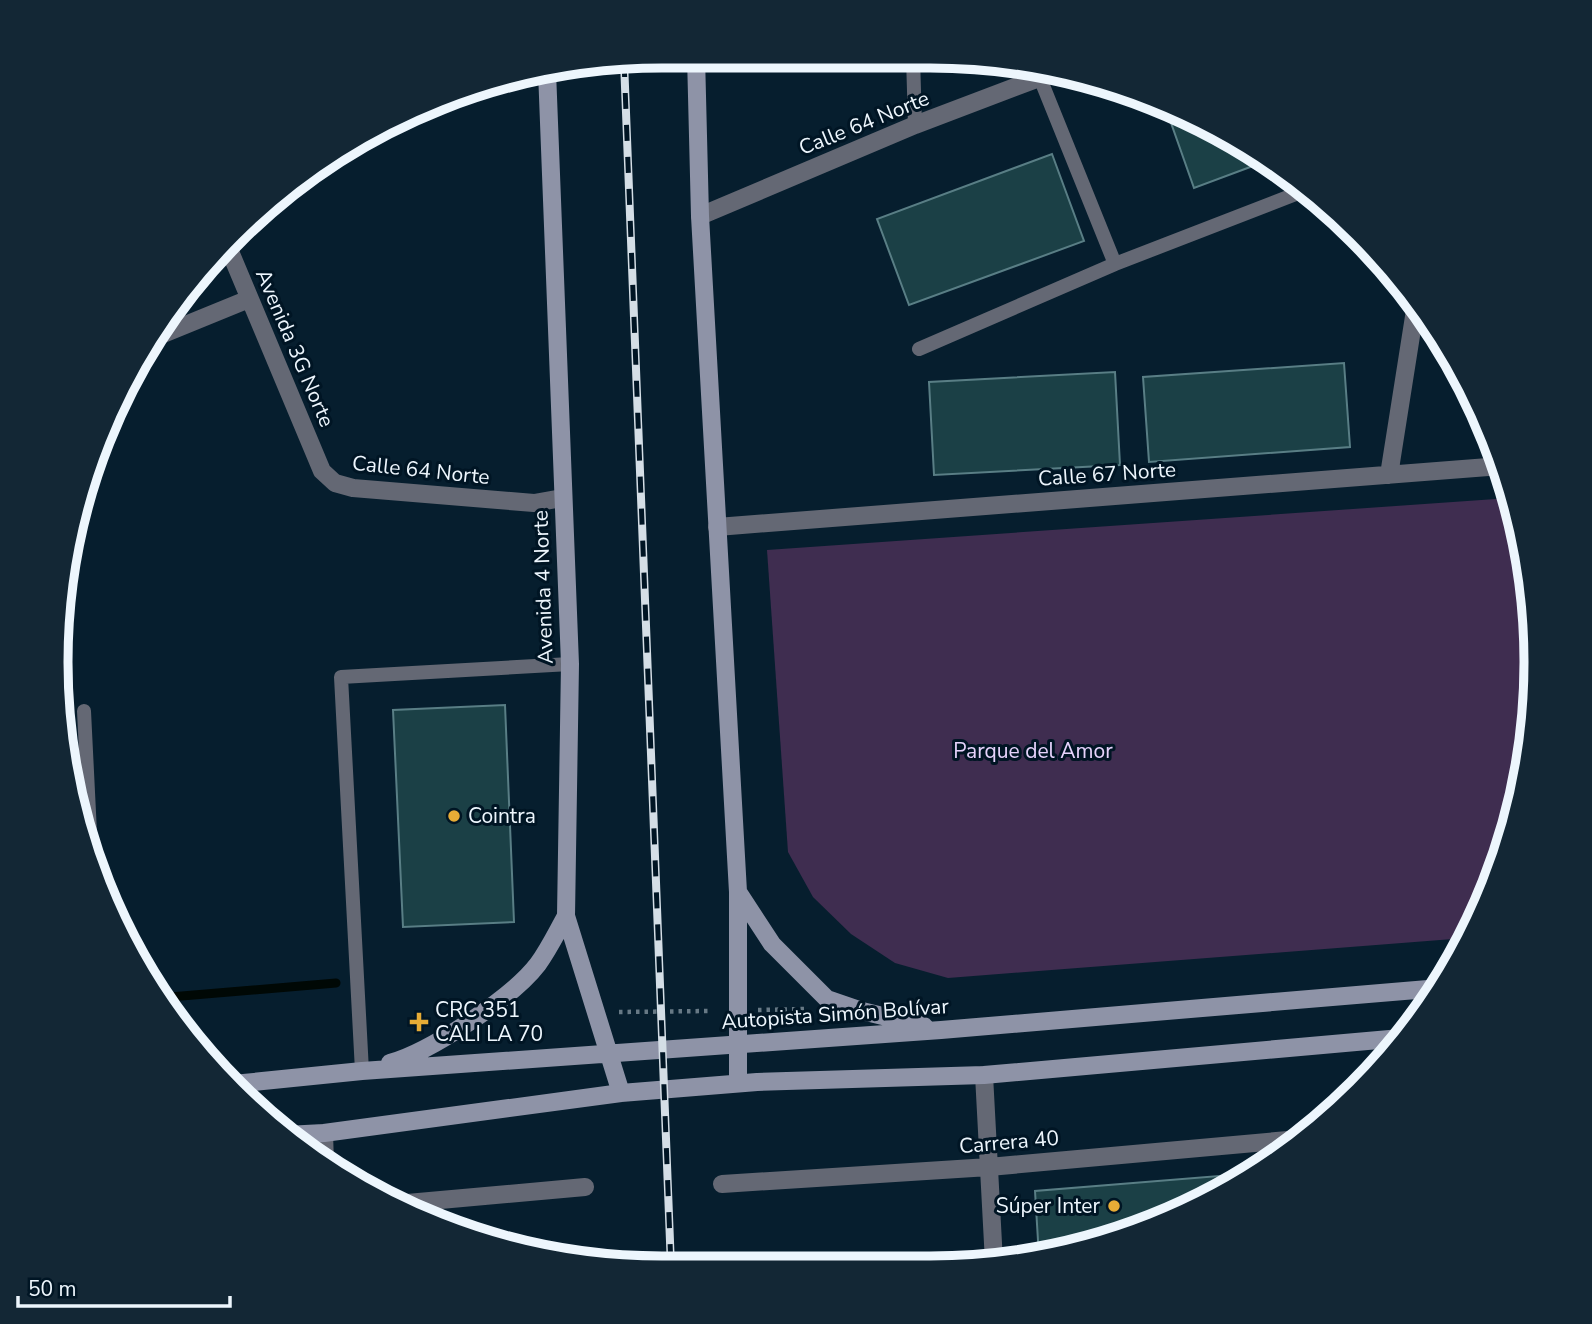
<svg xmlns="http://www.w3.org/2000/svg" width="1592" height="1324" font-family="'Nunito Sans',sans-serif">
	<rect width="100%" height="100%" fill="#061e2e"/>
	<path fill="#3f2d50" d="M 1510,498 L 1524,543 L 1536,662 L 1524,780 L 1490,894 L 1466,938 L 948,978 L 895,963 L 851,934 L 813,897 L 788,852 L 767,550 Z"/>
	<g fill="none" stroke-linecap="round" stroke-linejoin="round">
		<path stroke="#000805" stroke-width="9" d="M 158,998 L 336,983"/>
	</g>
	<path fill="#1b4046" stroke="#597e85" stroke-width="2" d="M 1164,103 L 1267,158 L 1269,160 L 1194,188 Z
		M 1052,154 L 1084,241 L 909,305 L 877,219 Z
		M 1344,363 L 1350,447 L 1149,462 L 1143,377 Z
		M 1115,372 L 1120,465 L 934,475 L 929,382 Z
		M 505,705 L 514,922 L 403,927 L 393,710 Z
		M 1231,1175 L 1232,1184 L 1162,1222 L 1049,1256 L 1039,1257 L 1035,1191 Z"/>
	<g fill="none" stroke-linecap="round" stroke-linejoin="round">
		<path stroke="#677985" stroke-width="4.5" stroke-dasharray="3.5 5" stroke-linecap="butt" d="M 758,1010 L 806,1009
			M 619,1012 L 710,1011"/>
		<path stroke="#646874" stroke-width="14" d="M 913,57 L 915,125
			M 1115,264 L 1306,190
			M 919,349 L 1115,264 L 1040,78
			M 84,711 L 91,853
			M 362,1071 L 341,677 L 570,664"/>
		<path stroke="#646874" stroke-width="18" d="M 700,216 L 915,125 L 1047,75
			M 226,242 L 322,471 L 335,483 L 353,488 L 534,503 L 562,498
			M 151,339 L 249,299
			M 1389,475 L 1416,304
			M 717,527 L 1501,466
			M 984,1075 L 994,1262
			M 324,1133 L 325,1163
			M 722,1184 L 989,1167 L 1299,1139
			M 396,1204 L 585,1187"/>
		<path stroke="#8e93a7" stroke-width="18" d="M 696,56 L 700,216 L 738,892 L 738,1083
			M 547,71 L 570,664 L 566,916 L 621,1093
			M 738,892 L 772,944 L 827,999 L 862,1011 L 924,1026
			M 390,1063 C 430,1052 513,997 538,964 C 549,949 557,932 566,916
			M 233,1084 L 362,1071 L 941,1030 L 1440,988
			M 286,1135 L 324,1133 L 621,1093 L 757,1082 L 984,1075 L 1401,1038"/>
		<g stroke="#d4dee6" stroke-width="8">
			<path id="rail" d="M 624,61 L 671,1267"/>
		</g>
		<use href="#rail" stroke="#001524" stroke-width="5" stroke-dasharray="16" stroke-linecap="butt"/>
	</g>
	<g fill="#e6ac36" stroke="#001524" stroke-width="2.5">
		<circle cx="454" cy="816" r="7"/>
		<path d="M415.5 1011.5h7v7h7v7h-7v7h-7v-7h-7v-7h7z"/>
		<circle cx="1114" cy="1206" r="7"/>
	</g>
	<g text-anchor="middle" stroke-width="6" stroke-linejoin="round" paint-order="stroke">
		<g font-size="21" fill="#edf6fd" stroke="#001524">
			<text transform="translate(864 123) rotate(-22)" y="7">Calle 64 Norte</text>
			<text transform="translate(295 348) rotate(67)" y="7">Avenida 3G Norte</text>
			<text transform="translate(421 470) rotate(6)" y="7">Calle 64 Norte</text>
			<text transform="translate(1107 474) rotate(-4)" y="7">Calle 67 Norte</text>
			<text transform="translate(543 587) rotate(-92)" y="7">Avenida 4 Norte</text>
			<text transform="translate(835 1014) rotate(-4)" y="7">Autopista Simón Bolívar</text>
			<text transform="translate(1009 1142) rotate(-5)" y="7">Carrera 40</text>
		</g>
		<g font-size="21" fill="#e6d3fc" stroke="#001524">
			<text x="1033" y="758">Parque del Amor</text>
		</g>
		<g font-size="21" fill="#edf6fd" stroke="#001524" text-anchor="start">
			<text x="468" y="823">Cointra</text>
			<text x="435" y="1017">CRC 351<tspan x="435" dy="24">CALI LA 70</tspan></text>
			<text x="1100" y="1213" text-anchor="end">Súper Inter</text>
		</g>
	</g>
	<path d="M0 0H1592V1324H0ZM662 68H930A594 594 0 0 1 1524 662V662A594 594 0 0 1 930 1256H662A594 594 0 0 1 68 662V662A594 594 0 0 1 662 68Z" fill="#132735" fill-rule="evenodd"/>
	<path fill="none" stroke="#edf6fd" stroke-width="9" d="M662 68H930A594 594 0 0 1 1524 662V662A594 594 0 0 1 930 1256H662A594 594 0 0 1 68 662V662A594 594 0 0 1 662 68Z"/>
	<path d="M18 1296v10h212v-10" fill="none" stroke="#edf6fd" stroke-width="3.5"/>
	<text x="28" y="1296" font-size="21" fill="#edf6fd" stroke="#001524" stroke-width="5" paint-order="stroke">50 m</text>
</svg>
